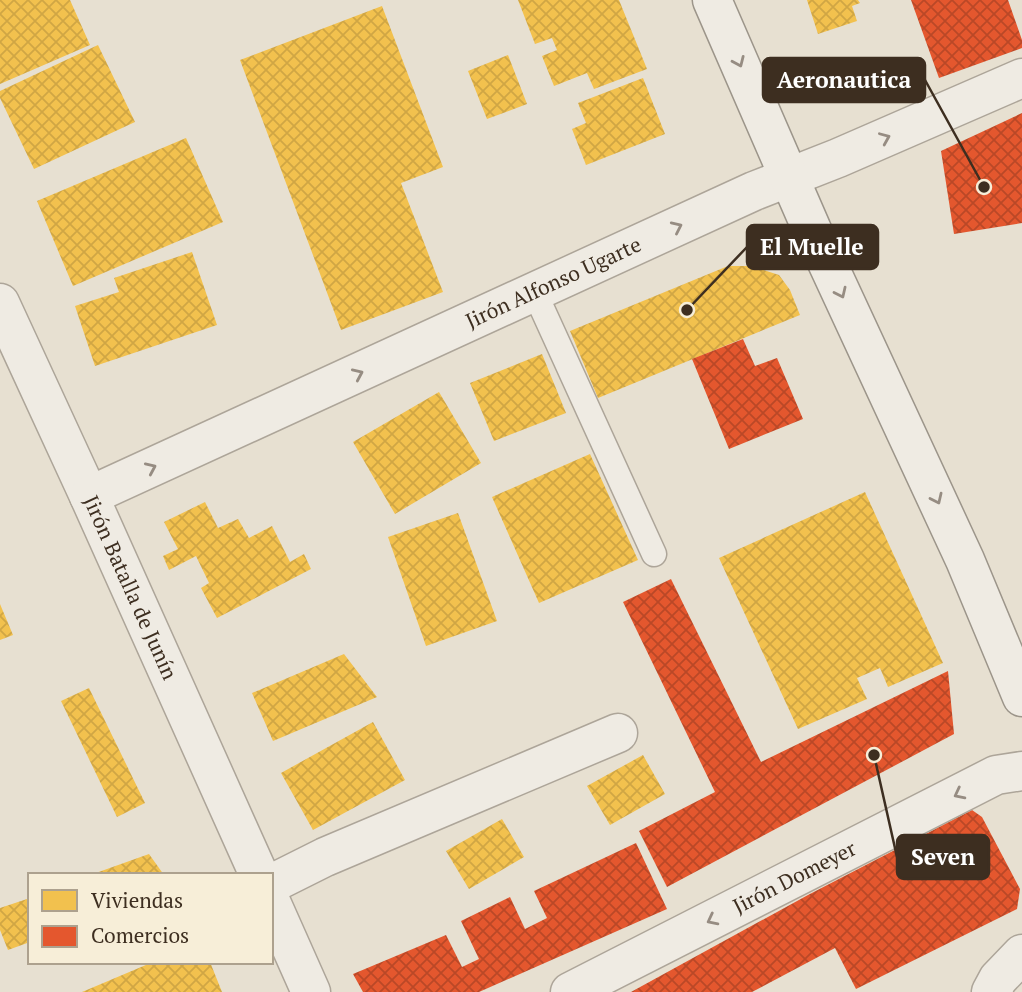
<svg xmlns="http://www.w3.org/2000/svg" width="1022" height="992" font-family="'PT Serif',serif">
	<defs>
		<pattern id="homes-cross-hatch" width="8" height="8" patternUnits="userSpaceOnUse" patternTransform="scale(1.75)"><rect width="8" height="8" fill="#f2c14e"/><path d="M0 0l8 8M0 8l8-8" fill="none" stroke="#d0a644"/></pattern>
		<pattern id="shops-cross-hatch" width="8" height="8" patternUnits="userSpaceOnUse" patternTransform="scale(1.75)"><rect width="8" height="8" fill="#e4572e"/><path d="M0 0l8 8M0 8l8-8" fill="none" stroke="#ba4827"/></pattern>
	</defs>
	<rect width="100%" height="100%" fill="#e7e0d1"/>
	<path fill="url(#homes-cross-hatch)" d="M 0,0 L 70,0 L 90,45 L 0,84 Z
		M 518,0 L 619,0 L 647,69 L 594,89 L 587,73 L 554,86 L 542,56 L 557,50 L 552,38 L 535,44 Z
		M 807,0 L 858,0 L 860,3 L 852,6 L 857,21 L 818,34 Z
		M 382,6 L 443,167 L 401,183 L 443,292 L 341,330 L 240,60 Z
		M 98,45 L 135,122 L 34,169 L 0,98 L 0,91 Z
		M 508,55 L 527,104 L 487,119 L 468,71 Z
		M 643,78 L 665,134 L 586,165 L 572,129 L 586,123 L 578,103 Z
		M 186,138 L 223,222 L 73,286 L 37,201 Z
		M 192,252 L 217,325 L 95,366 L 75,306 L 119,292 L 114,278 Z
		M 728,266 L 751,266 L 779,275 L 790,290 L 800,315 L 598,398 L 570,331 Z
		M 542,354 L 566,413 L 494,441 L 470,383 Z
		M 439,392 L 481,463 L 395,514 L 353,442 Z
		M 590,454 L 638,560 L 539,603 L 492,497 Z
		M 865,492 L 943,663 L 888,687 L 880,668 L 857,678 L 867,699 L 798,729 L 719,558 Z
		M 205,502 L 218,528 L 238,519 L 249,538 L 272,526 L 290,562 L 304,554 L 311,569 L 217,618 L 201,588 L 209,583 L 196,556 L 169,570 L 163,556 L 178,549 L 164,522 Z
		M 458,513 L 497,621 L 426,646 L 388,537 Z
		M 0,604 L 13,635 L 0,640 Z
		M 344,654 L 377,697 L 273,741 L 252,693 Z
		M 89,688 L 145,803 L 117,817 L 61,701 Z
		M 373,722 L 405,780 L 313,830 L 281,773 Z
		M 643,755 L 665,794 L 610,825 L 587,786 Z
		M 502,819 L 524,857 L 469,889 L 446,851 Z
		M 149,854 L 164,875 L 93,875 L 93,874 Z
		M 30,898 L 30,942 L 8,950 L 0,930 L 0,908 Z
		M 153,962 L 210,962 L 222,992 L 82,992 Z"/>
	<path fill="url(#shops-cross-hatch)" d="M 911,0 L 1008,0 L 1022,40 L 1022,48 L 939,78 Z
		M 1022,113 L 1022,223 L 954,234 L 941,151 Z
		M 743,339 L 755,366 L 777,358 L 803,419 L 729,449 L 692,359 Z
		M 671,579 L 761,762 L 948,671 L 954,734 L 667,887 L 639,831 L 715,792 L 623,602 Z
		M 972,810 L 982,817 L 1020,889 L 1017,909 L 856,989 L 835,948 L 752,992 L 631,992 L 808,895 Z
		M 636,843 L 667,909 L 479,992 L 363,992 L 353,974 L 446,935 L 462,967 L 479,959 L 461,921 L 510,897 L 525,929 L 547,918 L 534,891 Z"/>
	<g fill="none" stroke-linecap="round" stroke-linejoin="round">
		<g stroke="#ada599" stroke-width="27">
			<path id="lane" d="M 535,293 L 654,554"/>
		</g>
		<g stroke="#ada599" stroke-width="41">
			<g id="street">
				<path id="s1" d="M 0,303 L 89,496 L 259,875"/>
				<path id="s2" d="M 89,496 L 754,191 L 838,158 L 1022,78"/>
				<path d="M 271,884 L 325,857 L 618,733"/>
				<path d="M 271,902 L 311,992"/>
				<path id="s3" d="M 570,992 L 996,775 L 1022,771"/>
				<path d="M 991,992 L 998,979 L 1022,954"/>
			</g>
		</g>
		<g stroke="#9c958a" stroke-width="41">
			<path id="secondary" d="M 712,0 L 812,230 L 965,560 L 1022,697"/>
		</g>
		<use href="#lane" stroke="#efebe3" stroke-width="24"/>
		<use href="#street" stroke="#efebe3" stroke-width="38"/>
		<use href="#secondary" stroke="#efebe3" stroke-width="38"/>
	</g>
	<defs><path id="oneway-chevron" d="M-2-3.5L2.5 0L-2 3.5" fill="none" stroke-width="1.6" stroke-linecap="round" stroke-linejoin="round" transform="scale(1.75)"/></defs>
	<g stroke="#968c82">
		<use href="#oneway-chevron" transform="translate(739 62) rotate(66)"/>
		<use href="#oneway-chevron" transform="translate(885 138) rotate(-23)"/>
		<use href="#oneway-chevron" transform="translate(677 227) rotate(-25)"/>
		<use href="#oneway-chevron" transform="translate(841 293) rotate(65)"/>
		<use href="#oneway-chevron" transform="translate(358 374) rotate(-24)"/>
		<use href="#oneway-chevron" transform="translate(151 468) rotate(-24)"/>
		<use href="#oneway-chevron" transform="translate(937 499) rotate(65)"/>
		<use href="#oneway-chevron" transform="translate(959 794) rotate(153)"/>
		<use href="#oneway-chevron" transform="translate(712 920) rotate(153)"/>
	</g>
	<g text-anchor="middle" stroke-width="7" stroke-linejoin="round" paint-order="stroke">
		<g font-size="21" fill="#3d2e20" stroke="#f7eed8">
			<text dy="7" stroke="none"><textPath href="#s2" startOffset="511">Jirón Alfonso Ugarte</textPath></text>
			<text dy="7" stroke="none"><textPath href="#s1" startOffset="313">Jirón Batalla de Junín</textPath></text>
			<text dy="7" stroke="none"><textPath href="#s3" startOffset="252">Jirón Domeyer</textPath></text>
		</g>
	</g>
	<path fill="none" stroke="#3d2e20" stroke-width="2.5" d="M984 187L925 80M687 310L747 247M874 755L897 857"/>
	<g fill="#3d2e20" stroke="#f7eed8" stroke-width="2.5">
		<circle cx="984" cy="187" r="7"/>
		<circle cx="687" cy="310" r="7"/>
		<circle cx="874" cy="755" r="7"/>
	</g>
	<g fill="#3d2e20" stroke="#3d2e20" stroke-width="2.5">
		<rect x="763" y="58" width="162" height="44" rx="7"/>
		<rect x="747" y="225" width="131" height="44" rx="7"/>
		<rect x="897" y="835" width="92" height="44" rx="7"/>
	</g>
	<g font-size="23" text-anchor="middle" font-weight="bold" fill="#fff">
		<text x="844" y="88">Aeronautica</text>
		<text x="812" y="255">El Muelle</text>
		<text x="943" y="865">Seven</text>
	</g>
	<rect x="28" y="873" width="245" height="91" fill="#f7eed8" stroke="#ada18e" stroke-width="2"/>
	<rect x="42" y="890" width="35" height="21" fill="#f2c14e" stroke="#ada18e" stroke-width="2"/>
	<text x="91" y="908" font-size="21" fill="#3d2e20">Viviendas</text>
	<rect x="42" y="926" width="35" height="21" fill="#e4572e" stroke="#ada18e" stroke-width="2"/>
	<text x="91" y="943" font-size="21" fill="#3d2e20">Comercios</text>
</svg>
